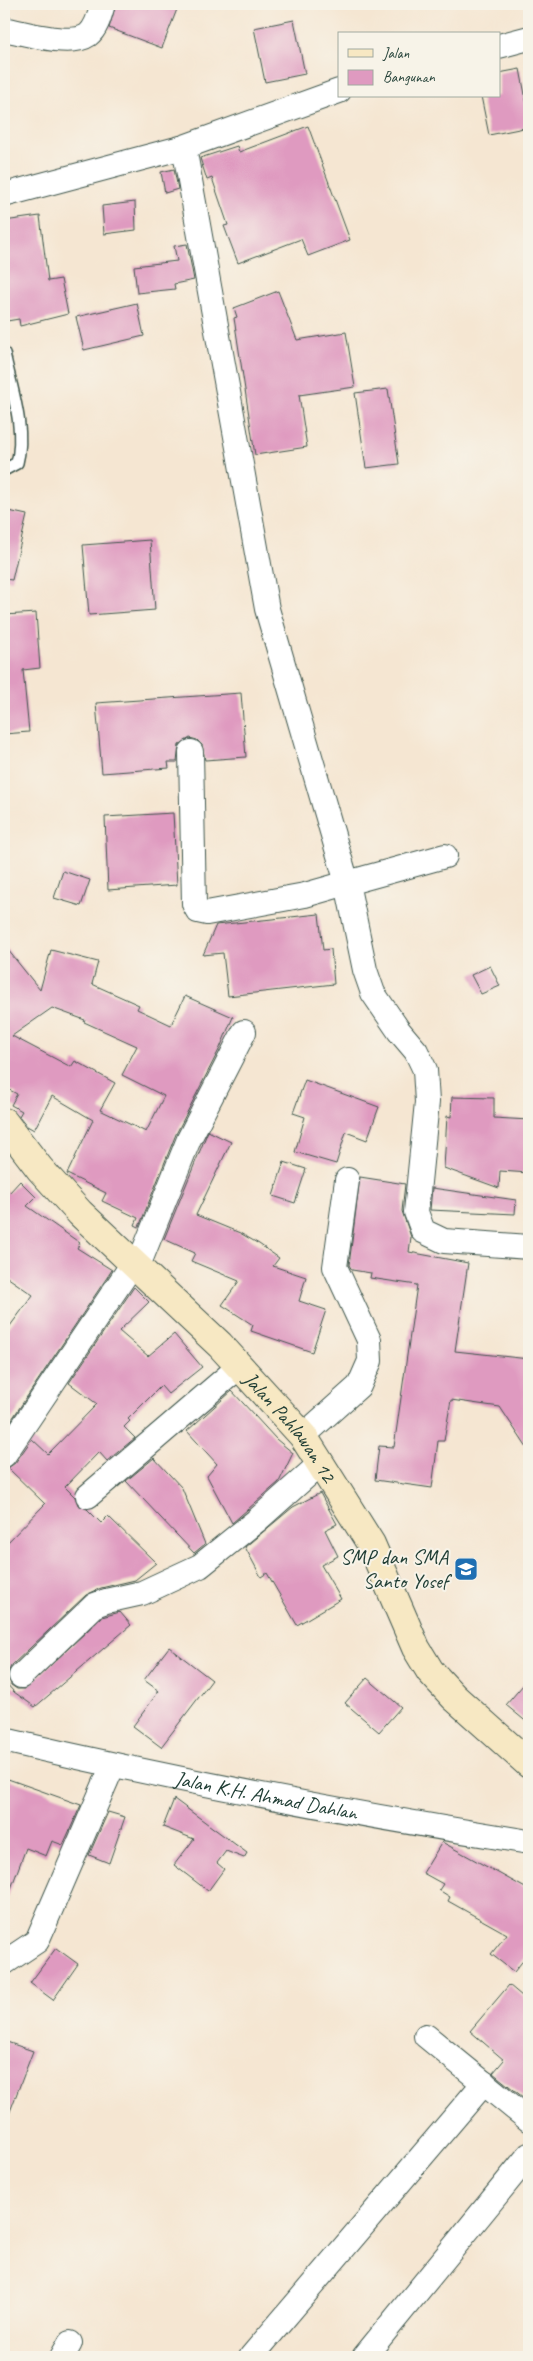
<svg xmlns="http://www.w3.org/2000/svg" width="533" height="2361" font-family="Caveat,sans-serif">
	<rect width="100%" height="100%" fill="#f7f3e8"/>
	<filter id="ink" filterUnits="userSpaceOnUse"><feTurbulence type="fractalNoise" baseFrequency=".02" numOctaves="2"/><feDisplacementMap in="SourceGraphic" scale="10" xChannelSelector="R" yChannelSelector="G"/><feConvolveMatrix kernelMatrix="1 2 1 2 8 2 1 2 1" color-interpolation-filters="sRGB"/></filter>
	<filter id="wash" filterUnits="userSpaceOnUse"><feTurbulence type="fractalNoise" baseFrequency=".0096" numOctaves="4" result="noise"/><feDisplacementMap in="SourceGraphic" scale="20" xChannelSelector="R" yChannelSelector="G"/><feGaussianBlur stdDeviation="1.12" result="paint"/><feColorMatrix in="noise" values="0 0 0 0 0 0 0 0 0 0 0 0 0 0 0 0 0 1.4 0 .05"/><feComposite in="paint" operator="in"/></filter>
	<g filter="url(#wash)">
		<rect width="100%" height="100%" fill="#f5e6d2"/>
		<g id="blocks">
			<path fill="#df9ac0" fill-rule="evenodd" d="M 116,4 L 179,4 L 162,48 L 109,28 Z
				M 294,20 L 305,74 L 265,82 L 254,28 Z
				M 520,69 L 529,115 L 529,127 L 489,135 L 481,96 L 499,96 L 499,73 Z
				M 308,126 L 350,240 L 308,256 L 301,239 L 238,263 L 224,226 L 228,225 L 212,178 L 207,180 L 200,158 L 237,146 L 239,152 Z
				M 174,169 L 178,189 L 165,193 L 161,172 Z
				M 135,202 L 136,230 L 104,234 L 102,206 Z
				M 40,216 L 48,281 L 61,279 L 68,314 L 20,326 L 19,319 L 7,321 L 4,306 L 4,221 Z
				M 187,244 L 194,280 L 174,284 L 175,289 L 137,293 L 134,266 L 177,261 L 174,246 Z
				M 278,291 L 297,340 L 346,332 L 355,387 L 299,395 L 307,447 L 255,455 L 234,318 L 237,317 L 234,308 Z
				M 137,303 L 144,336 L 84,350 L 76,317 Z
				M 388,389 L 399,464 L 366,468 L 355,393 Z
				M 4,510 L 27,515 L 12,580 L 4,579 Z
				M 150,540 L 155,610 L 89,615 L 83,545 Z
				M 36,613 L 40,668 L 23,670 L 29,732 L 4,734 L 4,615 Z
				M 241,693 L 246,757 L 205,760 L 202,745 L 197,740 L 190,738 L 179,745 L 177,762 L 168,762 L 169,768 L 102,773 L 96,703 Z
				M 173,813 L 177,885 L 108,890 L 105,817 Z
				M 63,871 L 90,880 L 81,906 L 54,898 Z
				M 319,914 L 323,950 L 331,949 L 334,984 L 228,996 L 223,953 L 203,955 L 216,925 Z
				M 4,945 L 40,990 L 51,950 L 98,962 L 92,984 L 139,1005 L 137,1009 L 171,1025 L 185,996 L 233,1017 L 220,1048 L 176,1134 L 139,1227 L 135,1225 L 138,1218 L 102,1201 L 106,1193 L 67,1174 L 93,1120 L 52,1096 L 34,1130 L 27,1126 L 19,1116 L 22,1111 L 11,1105 L 17,1094 L 4,1087 ZM 52,1008 L 85,1020 L 84,1022 L 137,1046 L 122,1075 L 164,1096 L 146,1132 L 100,1110 L 115,1083 L 75,1061 L 71,1067 L 12,1036 Z
				M 490,966 L 500,986 L 481,994 L 471,975 Z
				M 305,1080 L 379,1107 L 367,1140 L 346,1132 L 336,1164 L 295,1152 L 305,1117 L 293,1113 Z
				M 452,1097 L 494,1098 L 494,1118 L 529,1120 L 529,1173 L 500,1171 L 499,1188 L 444,1168 L 447,1116 L 451,1117 Z
				M 208,1131 L 231,1142 L 196,1215 L 240,1233 L 259,1244 L 279,1258 L 273,1266 L 306,1277 L 299,1301 L 326,1310 L 312,1352 L 251,1331 L 253,1325 L 222,1305 L 239,1281 L 191,1261 L 195,1253 L 164,1239 Z
				M 284,1162 L 306,1169 L 295,1203 L 273,1196 Z
				M 360,1177 L 405,1184 L 402,1211 L 411,1237 L 409,1252 L 468,1263 L 455,1351 L 529,1359 L 529,1451 L 500,1407 L 451,1400 L 444,1441 L 438,1441 L 432,1488 L 375,1480 L 379,1446 L 394,1447 L 417,1285 L 370,1278 L 371,1273 L 352,1270 L 349,1265 Z
				M 20,1181 L 36,1197 L 27,1206 L 80,1243 L 77,1248 L 112,1270 L 4,1431 L 4,1334 L 33,1295 L 4,1275 L 4,1189 L 9,1193 Z
				M 432,1188 L 516,1200 L 515,1214 L 430,1210 Z
				M 134,1287 L 149,1302 L 119,1331 L 148,1356 L 174,1334 L 202,1367 L 168,1394 L 161,1386 L 128,1419 L 130,1421 L 124,1427 L 135,1438 L 107,1461 L 99,1452 L 65,1487 L 75,1497 L 78,1505 L 87,1509 L 101,1523 L 108,1516 L 156,1563 L 135,1580 L 101,1588 L 86,1595 L 11,1666 L 8,1673 L 11,1685 L 17,1689 L 25,1689 L 102,1617 L 120,1612 L 131,1625 L 35,1707 L 14,1692 L 4,1681 L 4,1546 L 45,1504 L 8,1468 L 15,1463 L 32,1439 L 48,1454 L 97,1404 L 69,1383 Z
				M 232,1391 L 276,1439 L 293,1453 L 279,1482 L 232,1523 L 207,1476 L 217,1464 L 187,1431 Z
				M 154,1458 L 182,1488 L 205,1544 L 194,1553 L 126,1481 Z
				M 320,1493 L 337,1524 L 325,1530 L 338,1556 L 321,1565 L 341,1599 L 297,1625 L 267,1573 L 261,1577 L 245,1547 L 293,1507 Z
				M 169,1647 L 212,1680 L 161,1747 L 133,1726 L 159,1691 L 144,1680 Z
				M 367,1678 L 401,1707 L 379,1732 L 345,1703 Z
				M 529,1678 L 529,1724 L 506,1705 Z
				M 8,1779 L 81,1805 L 63,1845 L 52,1841 L 46,1856 L 26,1848 L 6,1902 L 4,1901 L 4,1792 Z
				M 174,1799 L 247,1853 L 244,1858 L 226,1851 L 217,1863 L 224,1869 L 208,1891 L 174,1865 L 194,1839 L 163,1827 Z
				M 108,1812 L 125,1817 L 109,1863 L 89,1855 Z
				M 442,1842 L 529,1890 L 529,1953 L 514,1972 L 491,1954 L 507,1934 L 448,1901 L 450,1897 L 439,1890 L 443,1884 L 423,1873 Z
				M 56,1948 L 78,1964 L 53,2000 L 30,1983 Z
				M 509,1985 L 529,2002 L 529,2102 L 493,2073 L 504,2060 L 470,2031 Z
				M 4,2041 L 33,2051 L 6,2122 L 4,2122 Z"/>
		</g>
	</g>
	<g filter="url(#ink)">
		<use href="#blocks" fill-opacity="0" stroke="#3f564c" stroke-width="1"/>
		<g fill="none" stroke-linecap="round" stroke-linejoin="round">
			<g stroke="#3f564c" stroke-width="14">
				<path id="service" d="M 4,353 C 11,388 26,428 17,463 L 4,470"/>
			</g>
			<g stroke="#3f564c" stroke-width="26">
				<g id="minor">
					<path d="M 4,29 C 24,33 71,47 88,35 C 97,28 100,14 103,4"/>
					<path d="M 499,46 L 529,38"/>
					<path d="M 184,147 L 267,609 L 347,883 L 305,895 L 207,913 L 198,911 L 194,904 L 191,752"/>
					<path d="M 4,195 L 184,147 L 339,91"/>
					<path d="M 445,856 L 347,883 L 365,970 L 373,993 L 399,1031 L 416,1051 L 425,1070 L 427,1102 L 416,1212 L 423,1231 L 444,1241 L 529,1247"/>
					<path d="M 138,1266 L 189,1139 L 244,1032"/>
					<path d="M 303,1436 L 359,1386 L 370,1361 L 369,1340 L 335,1267 L 347,1180"/>
					<path d="M 4,1455 L 134,1262"/>
					<path d="M 88,1496 L 240,1366"/>
					<path d="M 21,1676 L 95,1605 L 106,1601 L 142,1593 L 200,1566 L 256,1521 L 321,1463"/>
					<path id="s1" d="M 4,1740 C 178,1781 353,1814 529,1842"/>
					<path d="M 4,1963 L 37,1941 L 113,1765"/>
					<path d="M 426,2036 L 529,2120"/>
					<path d="M 62,2357 L 70,2343"/>
					<path d="M 251,2357 L 484,2083"/>
					<path d="M 364,2357 L 529,2155"/>
				</g>
			</g>
			<g stroke="#3f564c" stroke-width="30">
				<g id="secondary">
					<path id="s2" d="M 4,1122 L 40,1169 L 80,1213 L 220,1345 L 303,1436 L 371,1544 L 416,1648 L 430,1671 L 454,1697 L 529,1764"/>
				</g>
			</g>
			<use href="#service" stroke="#fff" stroke-width="11"/>
			<use href="#minor" stroke="#fff" stroke-width="24"/>
			<use href="#secondary" stroke="#f7e8c3" stroke-width="28"/>
		</g>
	</g>
	<defs>
		<g id="school-square" transform="scale(1.25)"><rect x="-9" y="-9" width="18" height="18" rx="4" fill="#1f6fb2" stroke="#f7f3e8"/><path d="M0-5L7-2L0 1L-7-2ZM-4 1L0 2.5L4 1V4Q0 6-4 4Z" fill="#fff"/></g>
	</defs>
	<g fill-rule="evenodd">
		<use href="#school-square" x="466" y="1569"/>
	</g>
	<g text-anchor="middle" stroke-width="4" stroke-linejoin="round" paint-order="stroke">
		<g font-size="21" fill="#1f3d34" stroke="#f7f3e8">
			<text dy="7" stroke="none"><textPath href="#s2" startOffset="419">Jalan Pahlawan 12</textPath></text>
			<text dy="7" stroke="none"><textPath href="#s1" startOffset="268">Jalan K.H. Ahmad Dahlan</textPath></text>
		</g>
		<g font-size="21" fill="#1f3d34" stroke="#f7f3e8" text-anchor="end">
			<text x="448" y="1564">SMP dan SMA<tspan x="448" dy="24">Santo Yosef</tspan></text>
		</g>
	</g>
	<rect width="533" height="2361" fill="none" stroke="#f7f3e8" stroke-width="20"/>
	<rect x="338" y="32" width="162" height="65" fill="#f7f3e8" stroke="#a1aaa0"/>
	<rect x="348" y="49" width="25" height="8" fill="#f7e8c3" stroke="#a1aaa0"/>
	<text x="383" y="58" font-size="15" fill="#1f3d34">Jalan</text>
	<rect x="348" y="70" width="25" height="15" fill="#df9ac0" stroke="#a1aaa0"/>
	<text x="383" y="82" font-size="15" fill="#1f3d34">Bangunan</text>
</svg>
